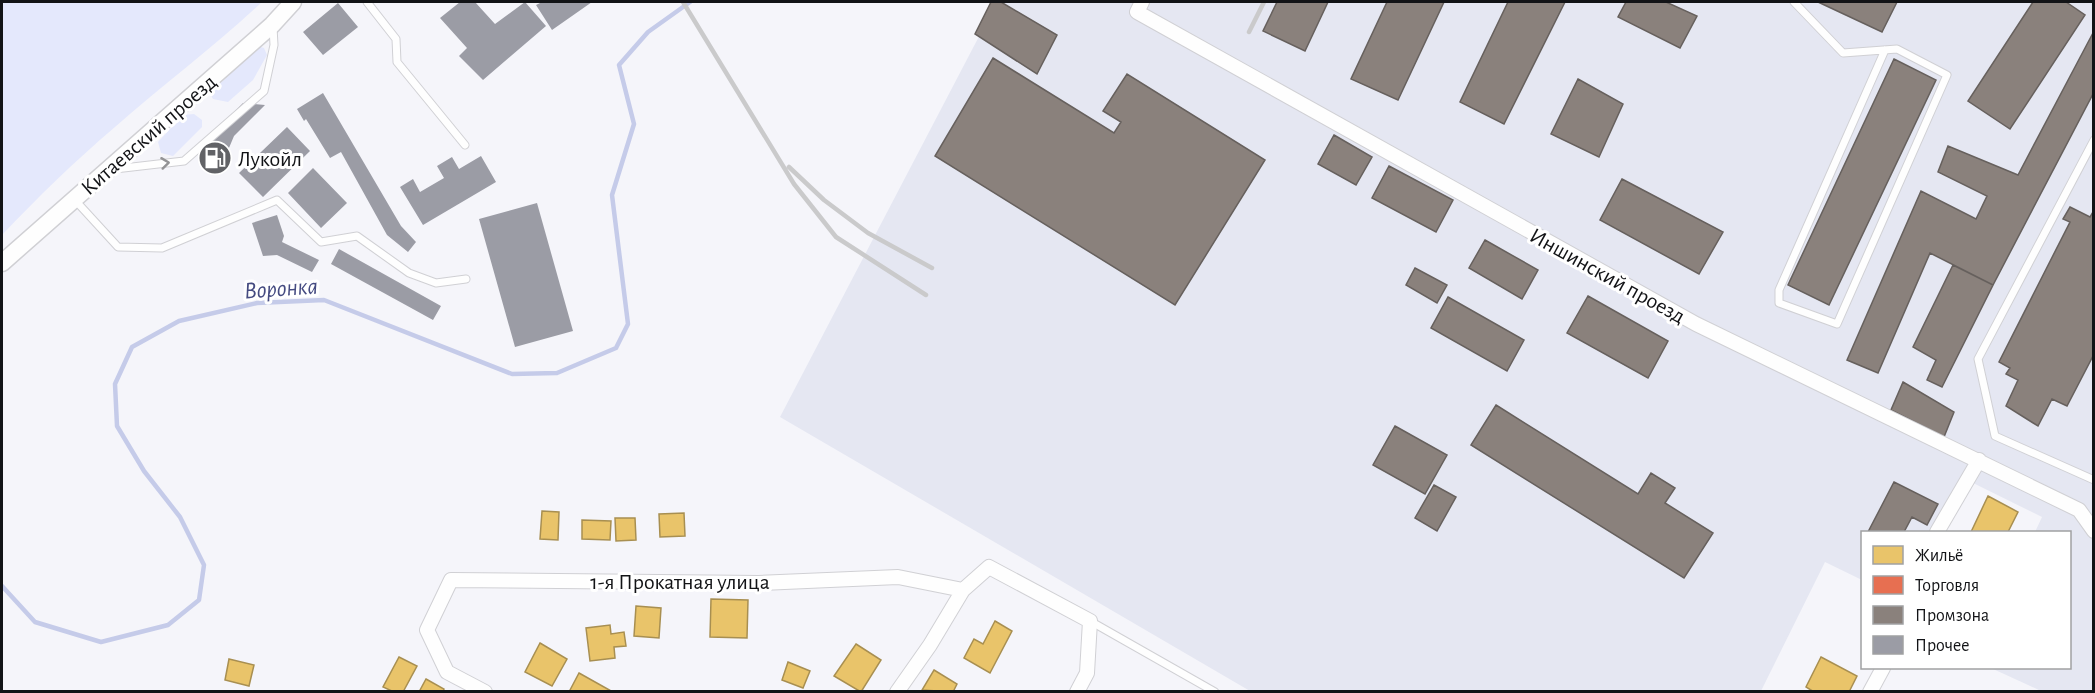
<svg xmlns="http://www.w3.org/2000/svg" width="2095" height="693" font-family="'Alegreya Sans',sans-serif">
	<rect width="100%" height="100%" fill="#f5f5fa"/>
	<path fill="#e5e7f2" d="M 997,2 L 2093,2 L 2093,691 L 2041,691 L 1991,668 L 2070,668 L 2070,532 L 2035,532 L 2042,517 L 1969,481 L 1943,532 L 1862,532 L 1862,580 L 1825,562 L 1761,691 L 1250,691 L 780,417 Z"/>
	<path fill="#e4e8fc" d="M 2,2 L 262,2 C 215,46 164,84 115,127 C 75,161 38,197 2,235 Z
		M 257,46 L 264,48 L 267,55 L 253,80 L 228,102 L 213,99 L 210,94 Z
		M 194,114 L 202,120 L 202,127 L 173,156 L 161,153 L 158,142 L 183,115 Z"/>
	<path fill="#e9c46a" stroke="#a88f51" stroke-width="1.5" d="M 1988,496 L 2018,512 L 2008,532 L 1971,532 Z
		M 542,511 L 559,512 L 558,540 L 540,539 Z
		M 684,513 L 685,536 L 660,537 L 659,514 Z
		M 615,518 L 635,518 L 636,540 L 616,541 Z
		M 582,520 L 611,521 L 610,540 L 582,539 Z
		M 711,599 L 748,600 L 747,638 L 710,637 Z
		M 636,606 L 661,608 L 659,638 L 634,636 Z
		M 995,621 L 1012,631 L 990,673 L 964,658 L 974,639 L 983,644 Z
		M 610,625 L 611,634 L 624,632 L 626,646 L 614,647 L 615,658 L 590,661 L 586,628 Z
		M 540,643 L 567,659 L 552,686 L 525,672 Z
		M 856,644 L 881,660 L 861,692 L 834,676 Z
		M 399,657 L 417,666 L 403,692 L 394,692 L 383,687 Z
		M 1821,657 L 1857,676 L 1849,692 L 1814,692 L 1806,687 Z
		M 229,659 L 254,665 L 249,686 L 225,680 Z
		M 788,662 L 810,671 L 803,688 L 782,680 Z
		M 934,670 L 957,684 L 953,692 L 922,690 Z
		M 579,673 L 613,692 L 569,692 Z
		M 426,679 L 444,689 L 443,692 L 419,692 Z"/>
	<path fill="#e76f51" stroke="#a7533f" stroke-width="1.5" d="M 204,154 L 226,155 L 225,169 L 203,168 Z"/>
	<path fill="#8a817c" stroke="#66605d" stroke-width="1.5" d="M 991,2 L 1001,2 L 1057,35 L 1037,74 L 975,34 Z
		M 1277,2 L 1328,2 L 1305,51 L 1263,31 Z
		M 1387,2 L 1444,2 L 1398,100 L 1351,79 Z
		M 1508,2 L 1565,2 L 1504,124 L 1460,102 Z
		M 1626,2 L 1666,2 L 1697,16 L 1680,48 L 1618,17 Z
		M 1818,2 L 1897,2 L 1882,32 Z
		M 2033,2 L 2066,2 L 2085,15 L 2010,129 L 1968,101 Z
		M 2094,31 L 2094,92 L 1993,285 L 1930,253 L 1878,373 L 1847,360 L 1921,191 L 1976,219 L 1987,196 L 1938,172 L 1948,146 L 2018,175 Z
		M 993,58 L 1114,133 L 1121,122 L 1103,111 L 1127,74 L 1265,160 L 1175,305 L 935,156 Z
		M 1894,59 L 1936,80 L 1829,305 L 1788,285 Z
		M 1578,79 L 1623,104 L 1599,157 L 1551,134 Z
		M 1334,135 L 1372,157 L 1356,185 L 1318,164 Z
		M 1389,166 L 1453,200 L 1436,232 L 1372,198 Z
		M 1622,179 L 1723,232 L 1699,274 L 1600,220 Z
		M 2070,207 L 2090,217 L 2094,210 L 2094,354 L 2067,406 L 2052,399 L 2038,426 L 2006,406 L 2018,380 L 2006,374 L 2010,368 L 1999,362 L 2070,222 L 2063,219 Z
		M 1485,240 L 1538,270 L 1522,299 L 1469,268 Z
		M 1953,265 L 1993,285 L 1942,387 L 1927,380 L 1936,360 L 1913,347 Z
		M 1415,268 L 1447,285 L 1437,303 L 1406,285 Z
		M 1588,296 L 1668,341 L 1648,378 L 1567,333 Z
		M 1448,297 L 1524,340 L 1507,371 L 1431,328 Z
		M 1903,382 L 1954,412 L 1944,437 L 1891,410 Z
		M 1496,405 L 1638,494 L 1651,473 L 1675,488 L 1665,503 L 1713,533 L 1684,578 L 1471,445 Z
		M 1395,426 L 1447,455 L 1425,494 L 1373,465 Z
		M 1894,482 L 1938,504 L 1927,525 L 1912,517 L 1904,532 L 1868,532 Z
		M 1434,485 L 1456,497 L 1437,531 L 1415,518 Z"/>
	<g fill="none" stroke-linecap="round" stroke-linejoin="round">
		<path stroke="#c5cbe9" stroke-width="4.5" d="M 2,586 L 35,622 L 101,642 L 168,625 L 199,600 L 204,565 L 180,517 L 144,471 L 117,426 L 115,384 L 132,347 L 179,321 L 257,303 L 324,300 L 512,374 L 557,373 L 616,348 L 628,324 L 612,195 L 634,124 L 619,65 L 648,32 L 690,2"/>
	</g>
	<path fill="#9b9ca5" d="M 460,2 L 475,2 L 495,24 L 525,2 L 546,26 L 483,80 L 459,56 L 467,48 L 440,18 Z
		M 542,2 L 592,2 L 552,30 L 536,5 Z
		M 338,3 L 358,27 L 323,55 L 303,32 Z
		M 323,93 L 401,226 L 416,242 L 408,252 L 387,235 L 341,152 L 330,158 L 306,119 L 304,121 L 297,109 Z
		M 243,103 L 265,105 L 234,136 L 226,155 L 204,154 L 212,134 Z
		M 287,127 L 310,151 L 263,197 L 239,173 Z
		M 481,156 L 496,182 L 423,225 L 400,187 L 413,179 L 420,192 L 444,178 L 437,166 L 452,157 L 459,169 Z
		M 313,168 L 347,203 L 321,228 L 288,193 Z
		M 537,203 L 573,331 L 515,347 L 479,219 Z
		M 277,215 L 284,236 L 282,242 L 319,260 L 312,272 L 277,255 L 263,256 L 252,223 Z
		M 339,249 L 441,306 L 433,320 L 331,264 Z"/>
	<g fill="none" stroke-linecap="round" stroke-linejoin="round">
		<g stroke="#d0d0d4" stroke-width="9">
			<path id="service" d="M 367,2 L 396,39 L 397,62 L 465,145
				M 1794,2 L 1843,53 L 1897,49 L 1947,75 L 1837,324 L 1779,303 L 1779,290 L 1885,50
				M 2094,140 L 1978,359 L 1995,436 L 2094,480
				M 115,169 L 184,161 L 264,91 L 274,45 L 273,27
				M 74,199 L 118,247 L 162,248 L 277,200 L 321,242 L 357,236 L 409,273 L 436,283 L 466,279
				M 1090,621 L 1215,692"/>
		</g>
		<g stroke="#d0d0d4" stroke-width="16">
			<path id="minor" d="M 1142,2 L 1137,12 L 1696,324 L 2079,510 L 2094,531
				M 1937,532 L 1979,460
				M 485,692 L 447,672 L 427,630 L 451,580 L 759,583 L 898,577 L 963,590
				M 897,692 L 930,645 L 963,590 L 989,567 L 1090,621 L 1087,673 L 1077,692
				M 1870,692 L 1883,668"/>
		</g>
		<g stroke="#d0d0d4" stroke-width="19">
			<path id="tertiary" d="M 2,263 L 272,25 L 293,2"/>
		</g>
		<use href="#service" stroke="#fefefe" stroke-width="7"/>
		<use href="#minor" stroke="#fefefe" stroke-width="14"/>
		<use href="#tertiary" stroke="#fefefe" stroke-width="16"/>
		<path stroke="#cacacb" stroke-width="4.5" d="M 683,2 L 794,184 L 836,237 L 926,295
			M 1249,32 L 1264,2
			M 789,167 L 824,200 L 868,233 L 932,268"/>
	</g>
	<defs><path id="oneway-chevron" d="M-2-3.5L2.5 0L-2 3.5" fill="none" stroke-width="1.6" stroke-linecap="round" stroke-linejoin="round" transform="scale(1.5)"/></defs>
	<use stroke="#949496" href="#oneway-chevron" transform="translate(165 163) rotate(-7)"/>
	<defs>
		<g id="fuel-disc" transform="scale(1.725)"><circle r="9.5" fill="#616266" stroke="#fff"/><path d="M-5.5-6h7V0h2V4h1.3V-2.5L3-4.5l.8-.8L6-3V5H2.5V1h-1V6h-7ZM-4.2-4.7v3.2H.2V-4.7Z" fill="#fff"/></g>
	</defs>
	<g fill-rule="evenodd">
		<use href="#fuel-disc" x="215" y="158"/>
	</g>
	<g text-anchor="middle" stroke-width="6" stroke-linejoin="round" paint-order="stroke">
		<g font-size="22" fill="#121316" stroke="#fff">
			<text transform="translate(148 134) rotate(-41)" y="8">Китаевский проезд</text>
			<text transform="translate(1608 275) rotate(29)" y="8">Иншинский проезд</text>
			<text x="680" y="589">1-я Прокатная улица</text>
		</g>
		<g font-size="22" fill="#121316" stroke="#fff" text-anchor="start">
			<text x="238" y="166">Лукойл</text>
		</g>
		<g font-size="24" font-style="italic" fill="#454b81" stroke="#fff">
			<text transform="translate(281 288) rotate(-4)" y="8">Воронка</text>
		</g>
	</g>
	<rect width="2095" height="693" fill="none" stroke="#121316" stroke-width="6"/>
	<rect x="1861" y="531" width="210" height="138" fill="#ffffff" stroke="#a0a1a2" stroke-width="1.5"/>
	<rect x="1873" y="546" width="30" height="18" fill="#e9c46a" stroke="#a0a1a2" stroke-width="1.5"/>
	<text x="1915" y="561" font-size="18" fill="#121316">Жильё</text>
	<rect x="1873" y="576" width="30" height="18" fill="#e76f51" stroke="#a0a1a2" stroke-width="1.5"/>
	<text x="1915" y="591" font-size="18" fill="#121316">Торговля</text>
	<rect x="1873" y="606" width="30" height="18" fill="#8a817c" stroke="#a0a1a2" stroke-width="1.5"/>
	<text x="1915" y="621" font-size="18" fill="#121316">Промзона</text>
	<rect x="1873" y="636" width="30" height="18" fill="#9b9ca5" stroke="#a0a1a2" stroke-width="1.5"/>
	<text x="1915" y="651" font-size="18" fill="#121316">Прочее</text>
</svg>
